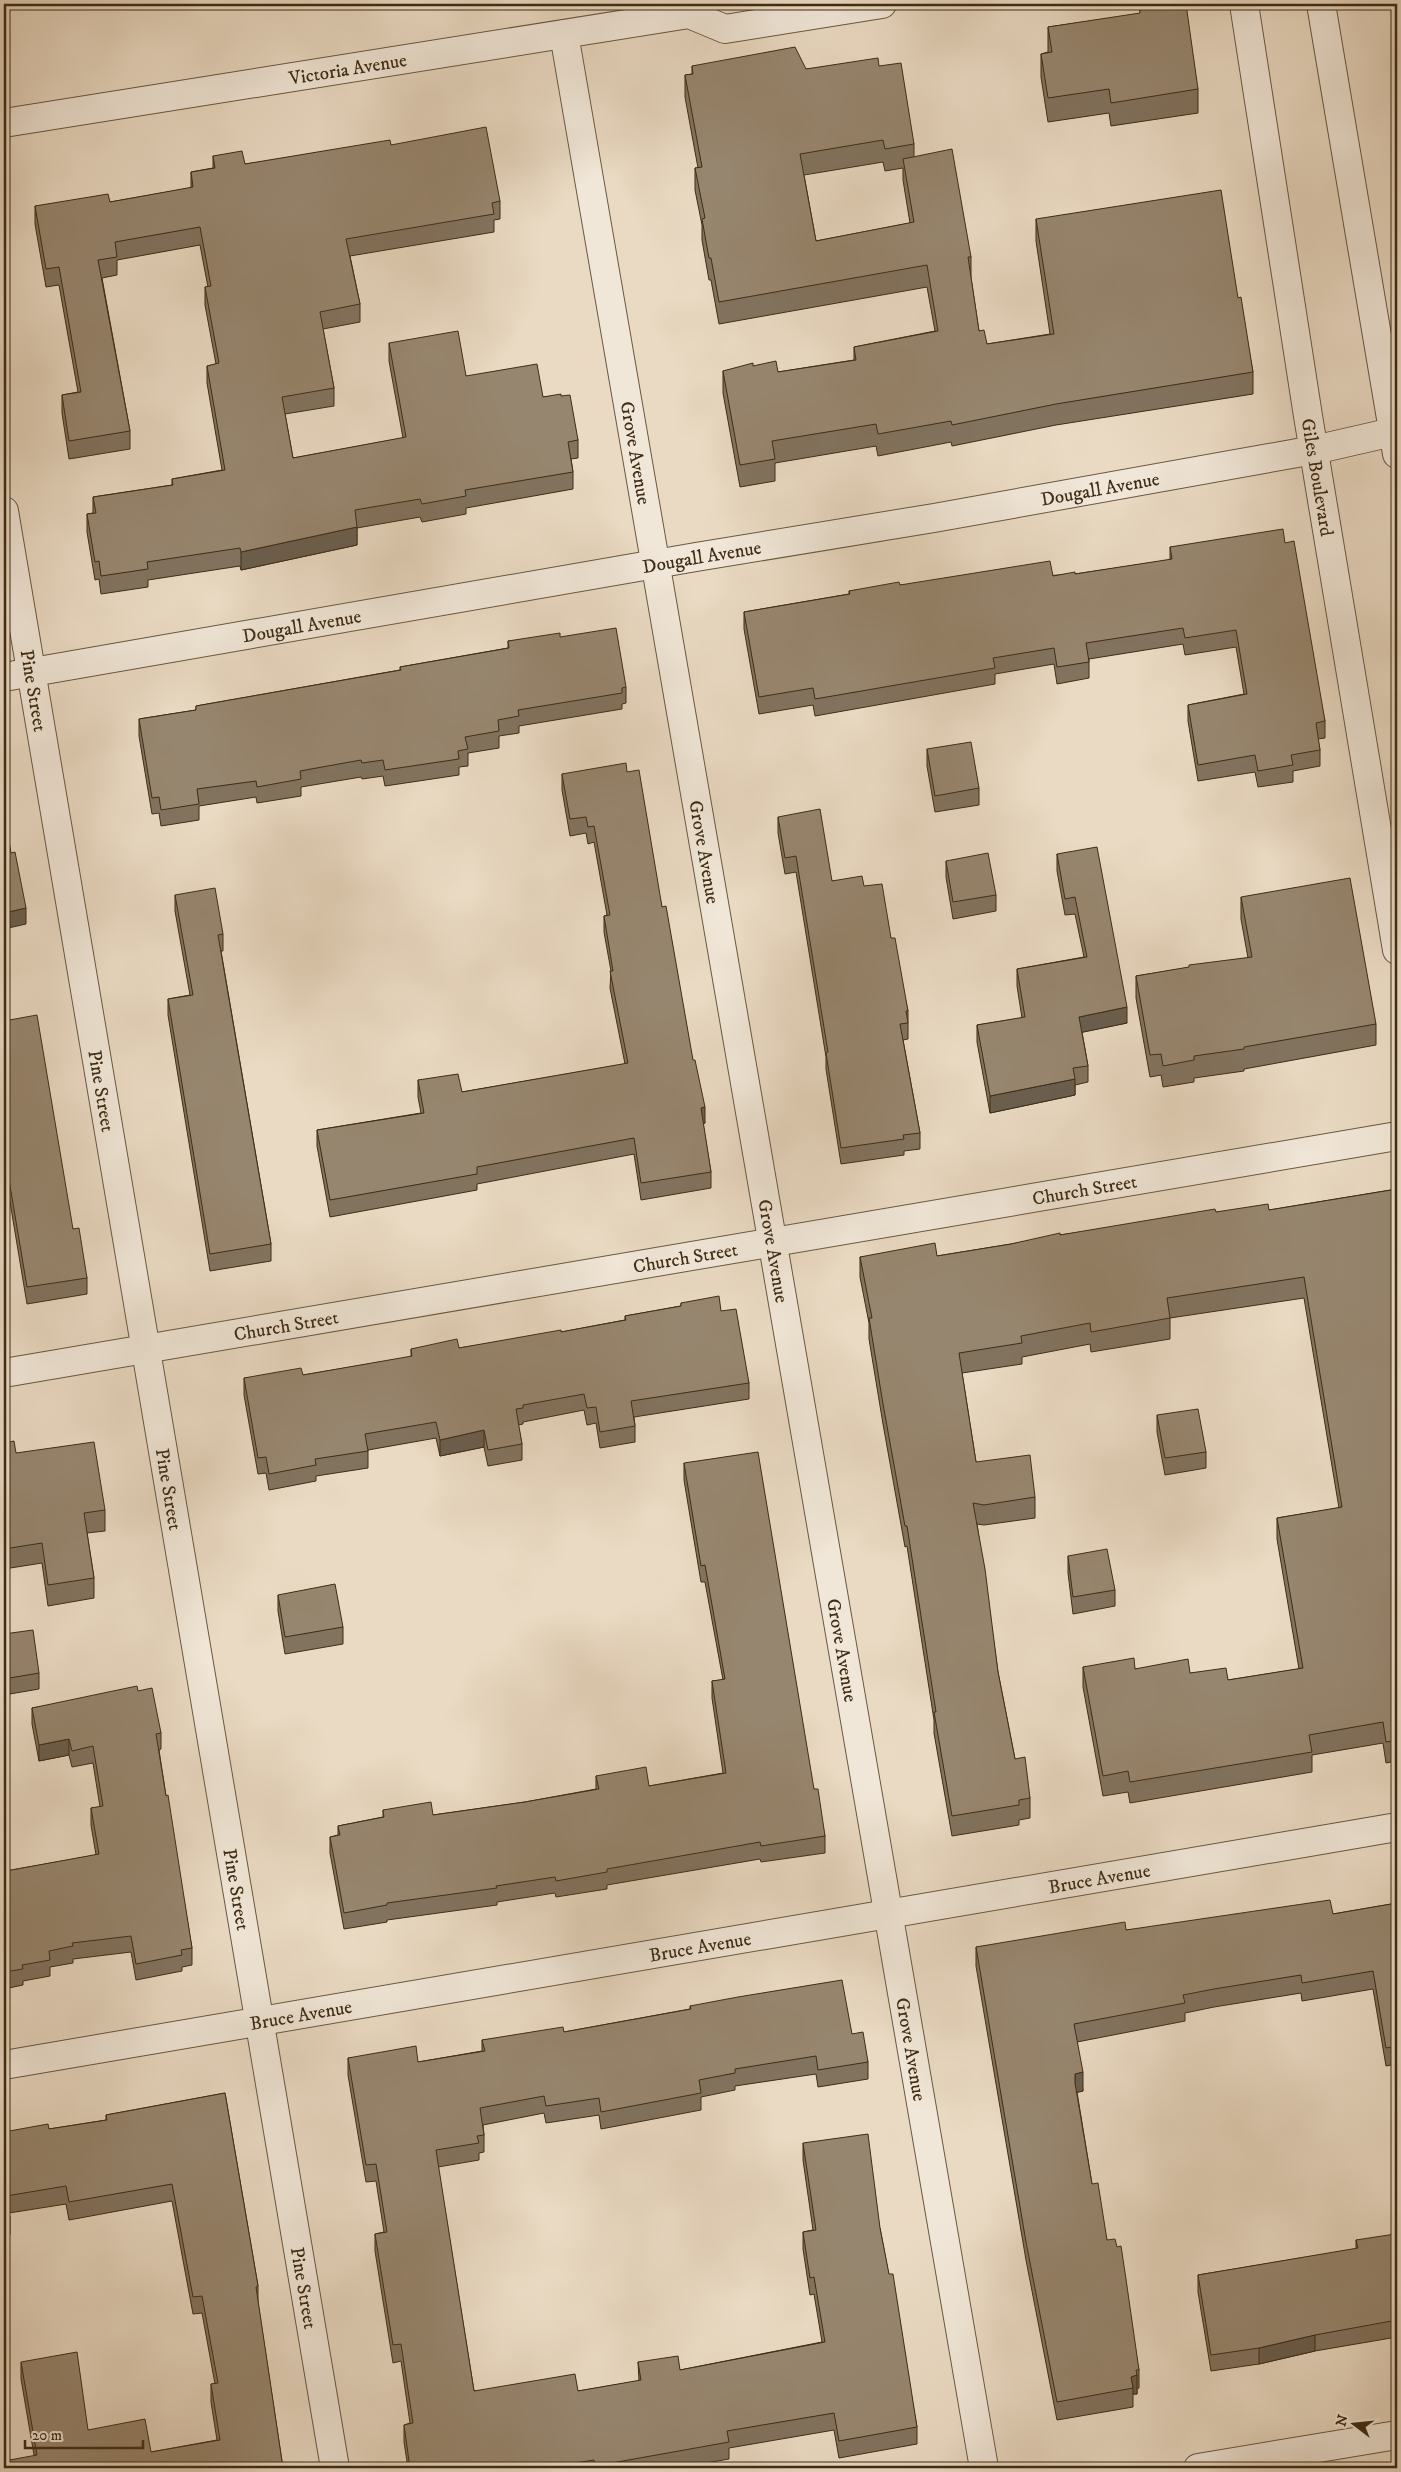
<svg xmlns="http://www.w3.org/2000/svg" width="1401" height="2472" font-family="'IM FELL DW Pica',serif">
	<rect width="100%" height="100%" fill="#eadac3"/>
	<filter id="stains"><feTurbulence type="fractalNoise" baseFrequency=".004" numOctaves="4"/><feColorMatrix values="0 0 0 0 .2 0 0 0 0 .09 0 0 0 0 .02 0 0 0 .5 -.17"/></filter>
	<radialGradient id="worn" r=".72"><stop offset=".6" stop-color="#630" stop-opacity="0"/><stop offset="1" stop-color="#630" stop-opacity=".3"/></radialGradient>
	<g fill="none" stroke-linecap="round" stroke-linejoin="round">
		<g stroke="#695840" stroke-width="30">
			<g id="minor">
				<path id="s1" d="M 1244,4 L 1308,416 L 1397,950"/>
				<path d="M 1321,4 L 1397,454"/>
				<path id="s2" d="M 564,34 L 984,2468"/>
				<path id="s3" d="M 4,123 L 689,14 L 725,29 L 882,4"/>
				<path id="s4" d="M 4,511 L 335,2468"/>
				<path id="s5" d="M 4,677 L 696,557 L 934,518 L 1314,450 L 1397,431"/>
				<path id="s6" d="M 4,1373 L 1397,1136"/>
				<path id="s7" d="M 4,2065 L 1397,1827"/>
				<path d="M 1198,2468 L 1397,2435"/>
			</g>
		</g>
		<use href="#minor" stroke="#f1e7d8" stroke-width="28"/>
	</g>
	<path fill="#82735f" stroke="#3e2c15" fill-rule="evenodd" d="M 1140,9 L 1198,89 L 1198,113 L 1111,126 L 1109,113 L 1048,122 L 1041,77 L 1041,54 L 1048,52 L 1048,27 L 1140,14 Z
		M 692,66 L 806,69 L 879,66 L 914,144 L 914,156 L 971,257 L 971,278 L 979,331 L 987,344 L 1050,334 L 1036,241 L 1036,219 L 1238,298 L 1253,372 L 1253,394 L 1056,425 L 952,446 L 951,442 L 878,456 L 876,446 L 775,463 L 775,481 L 740,487 L 723,393 L 723,371 L 753,366 L 778,372 L 854,360 L 854,347 L 935,331 L 927,287 L 719,324 L 711,280 L 709,280 L 702,240 L 702,225 L 695,190 L 695,168 L 698,168 L 685,97 L 685,75 L 692,74 ZM 883,162 L 885,171 L 903,168 L 903,180 L 910,223 L 816,241 L 804,175 Z
		M 391,145 L 500,201 L 500,219 L 494,220 L 494,232 L 350,256 L 360,304 L 360,322 L 323,329 L 334,388 L 334,406 L 285,414 L 293,458 L 403,438 L 389,361 L 389,343 L 466,376 L 543,397 L 561,396 L 578,440 L 578,458 L 571,459 L 573,472 L 573,489 L 466,508 L 466,514 L 422,522 L 420,517 L 357,528 L 357,545 L 241,570 L 240,566 L 148,580 L 148,587 L 101,594 L 99,579 L 95,580 L 87,532 L 87,514 L 93,513 L 93,497 L 172,485 L 172,479 L 222,470 L 207,383 L 207,366 L 216,364 L 205,305 L 205,287 L 208,287 L 200,245 L 117,260 L 117,275 L 102,278 L 130,431 L 130,449 L 69,459 L 62,413 L 62,395 L 78,392 L 59,285 L 46,287 L 35,224 L 35,206 L 110,202 L 191,188 L 191,172 L 213,168 L 213,156 L 245,164 Z
		M 1285,543 L 1325,721 L 1325,738 L 1318,739 L 1320,750 L 1320,766 L 1293,771 L 1293,782 L 1258,787 L 1255,772 L 1198,781 L 1188,721 L 1188,705 L 1244,694 L 1236,647 L 1185,655 L 1183,644 L 1089,659 L 1089,678 L 1057,684 L 1054,664 L 995,674 L 995,684 L 815,716 L 813,705 L 759,714 L 744,629 L 744,612 L 849,594 L 849,591 L 900,585 L 1075,574 L 1170,560 L 1170,547 Z
		M 560,637 L 626,687 L 626,703 L 622,704 L 622,709 L 519,726 L 519,733 L 499,736 L 499,748 L 468,753 L 468,766 L 459,767 L 459,775 L 385,786 L 383,776 L 362,779 L 361,777 L 301,787 L 301,796 L 257,803 L 256,797 L 199,806 L 199,820 L 161,826 L 159,813 L 152,814 L 139,736 L 139,719 L 196,710 L 196,706 L 400,670 L 400,667 L 508,648 L 508,641 Z
		M 927,749 L 979,788 L 979,805 L 935,812 L 927,766 Z
		M 627,772 L 662,907 L 705,1123 L 703,1124 L 711,1172 L 711,1188 L 641,1200 L 634,1154 L 477,1184 L 477,1190 L 330,1217 L 317,1146 L 317,1130 L 421,1113 L 418,1097 L 418,1080 L 462,1092 L 625,1064 L 610,988 L 611,971 L 604,932 L 604,916 L 607,915 L 594,842 L 588,844 L 586,833 L 570,836 L 562,790 L 562,774 Z
		M 778,817 L 832,881 L 864,886 L 891,938 L 908,1011 L 908,1039 L 903,1040 L 920,1133 L 920,1149 L 904,1151 L 904,1155 L 841,1164 L 826,1069 L 826,1057 L 796,872 L 785,874 L 778,833 Z
		M 1057,854 L 1127,1023 L 1082,1032 L 1088,1066 L 1088,1082 L 1075,1085 L 1075,1095 L 990,1113 L 977,1042 L 977,1025 L 1022,1018 L 1017,986 L 1017,969 L 1084,957 L 1075,914 L 1065,915 L 1057,871 Z
		M 946,861 L 996,895 L 996,911 L 953,919 L 946,877 Z
		M 175,895 L 223,934 L 223,951 L 221,951 L 271,1244 L 271,1261 L 210,1271 L 168,1015 L 168,999 L 190,995 L 175,911 Z
		M 1241,897 L 1376,1024 L 1376,1045 L 1244,1069 L 1244,1071 L 1194,1078 L 1194,1082 L 1163,1087 L 1161,1075 L 1150,1077 L 1136,998 L 1136,976 L 1248,958 L 1241,919 Z
		M 4,1021 L 73,1229 L 87,1278 L 87,1294 L 27,1304 L 4,1166 Z
		M 1397,1189 L 1397,1761 L 1386,1763 L 1383,1743 L 1312,1755 L 1312,1772 L 1130,1803 L 1128,1792 L 1103,1796 L 1083,1687 L 1083,1667 L 1135,1669 L 1190,1673 L 1228,1680 L 1299,1669 L 1277,1539 L 1277,1518 L 1339,1508 L 1304,1298 L 1170,1318 L 1170,1339 L 1091,1352 L 1090,1344 L 1022,1357 L 1022,1364 L 962,1373 L 976,1462 L 1035,1497 L 1035,1518 L 984,1525 L 977,1524 L 998,1672 L 1015,1759 L 1030,1798 L 1030,1818 L 1019,1820 L 1019,1825 L 952,1836 L 934,1733 L 934,1720 L 907,1546 L 905,1547 L 883,1424 L 869,1339 L 869,1323 L 860,1277 L 860,1257 L 937,1256 L 1011,1244 L 1060,1235 L 1216,1212 L 1269,1210 Z
		M 681,1303 L 721,1311 L 749,1383 L 749,1399 L 634,1417 L 635,1426 L 635,1442 L 600,1448 L 596,1423 L 587,1425 L 584,1410 L 523,1422 L 523,1424 L 518,1425 L 522,1444 L 522,1460 L 488,1466 L 484,1447 L 440,1456 L 436,1438 L 368,1450 L 368,1468 L 316,1476 L 316,1481 L 269,1490 L 266,1473 L 258,1474 L 244,1395 L 244,1378 L 303,1375 L 411,1357 L 411,1349 L 459,1348 L 561,1332 L 625,1320 L 625,1316 L 681,1306 Z
		M 1157,1415 L 1206,1452 L 1206,1468 L 1165,1475 L 1157,1432 Z
		M 4,1443 L 16,1453 L 105,1510 L 105,1531 L 87,1533 L 94,1578 L 94,1598 L 48,1606 L 42,1563 L 4,1569 Z
		M 684,1463 L 814,1789 L 825,1836 L 825,1853 L 761,1862 L 760,1859 L 607,1885 L 607,1889 L 556,1897 L 555,1893 L 497,1902 L 497,1905 L 387,1920 L 387,1922 L 344,1929 L 330,1853 L 330,1837 L 338,1835 L 338,1826 L 383,1817 L 383,1810 L 433,1815 L 525,1802 L 596,1789 L 596,1776 L 649,1786 L 723,1773 L 712,1698 L 712,1681 L 723,1680 L 705,1582 L 701,1582 L 684,1480 Z
		M 1068,1556 L 1115,1590 L 1115,1606 L 1073,1614 L 1068,1573 Z
		M 278,1595 L 343,1627 L 343,1644 L 285,1654 L 278,1611 Z
		M 4,1634 L 39,1673 L 39,1689 L 4,1695 Z
		M 138,1691 L 161,1733 L 161,1749 L 159,1750 L 166,1796 L 192,1948 L 192,1965 L 182,1967 L 182,1971 L 136,1980 L 131,1952 L 73,1959 L 73,1963 L 50,1967 L 50,1976 L 23,1981 L 23,1985 L 4,1989 L 4,1868 L 6,1871 L 96,1855 L 91,1825 L 91,1808 L 100,1807 L 93,1763 L 72,1767 L 69,1755 L 39,1761 L 32,1724 L 32,1708 Z
		M 1397,1903 L 1397,2064 L 1386,2066 L 1373,1989 L 1302,2001 L 1301,1993 L 1214,2007 L 1185,2013 L 1185,2021 L 1077,2042 L 1083,2091 L 1077,2092 L 1092,2184 L 1107,2240 L 1139,2370 L 1139,2388 L 1137,2389 L 1137,2394 L 1133,2394 L 1133,2407 L 1057,2420 L 1026,2260 L 976,1966 L 976,1947 L 1126,1930 L 1333,1914 Z
		M 690,2006 L 852,2034 L 868,2062 L 868,2079 L 818,2087 L 816,2074 L 735,2086 L 735,2090 L 701,2097 L 701,2110 L 601,2129 L 599,2115 L 546,2123 L 544,2113 L 483,2125 L 484,2135 L 484,2152 L 479,2153 L 479,2160 L 438,2167 L 474,2391 L 578,2391 L 639,2381 L 638,2362 L 680,2370 L 822,2342 L 814,2294 L 810,2295 L 803,2249 L 803,2232 L 813,2230 L 803,2160 L 803,2143 L 880,2228 L 917,2427 L 917,2444 L 839,2458 L 834,2430 L 729,2448 L 729,2459 L 677,2468 L 408,2468 L 404,2442 L 404,2425 L 410,2423 L 401,2361 L 393,2363 L 375,2251 L 375,2234 L 384,2232 L 376,2181 L 366,2182 L 348,2075 L 348,2058 L 418,2062 L 482,2051 L 482,2040 L 564,2032 L 690,2009 Z
		M 225,2093 L 258,2286 L 258,2303 L 283,2468 L 34,2455 L 21,2379 L 21,2362 L 88,2430 L 151,2452 L 217,2440 L 211,2402 L 211,2384 L 215,2384 L 202,2313 L 193,2314 L 172,2201 L 69,2220 L 66,2204 L 9,2213 L 10,2218 L 10,2235 L 4,2236 L 4,2132 L 49,2129 L 106,2120 L 106,2115 Z
		M 1356,2240 L 1397,2247 L 1397,2337 L 1315,2351 L 1259,2364 L 1211,2371 L 1198,2292 L 1198,2275 L 1356,2249 Z"/>
	<path fill="#6a5e4e" stroke="#3e2c15" d="M 357,527 L 357,545 L 241,570 L 241,552 Z
		M 26,908 L 26,924 L 4,929 L 4,913 Z
		M 1127,1007 L 1127,1023 L 1079,1033 L 1079,1017 Z
		M 1075,1079 L 1075,1095 L 990,1113 L 990,1096 Z
		M 705,1107 L 705,1123 L 701,1124 L 701,1108 Z
		M 484,1430 L 484,1447 L 440,1456 L 440,1440 Z
		M 69,1739 L 69,1755 L 39,1761 L 39,1745 Z
		M 1083,2072 L 1083,2091 L 1075,2093 L 1075,2074 Z
		M 1315,2335 L 1315,2351 L 1259,2364 L 1259,2348 Z
		M 1137,2375 L 1137,2394 L 1133,2394 L 1133,2388 L 1131,2377 Z"/>
	<path fill="#97866f" stroke="#3e2c15" d="M 1174,4 L 1186,4 L 1198,89 L 1111,103 L 1109,89 L 1048,98 L 1041,54 L 1052,52 L 1048,27 L 1140,13 L 1140,9 Z
		M 795,47 L 806,69 L 878,58 L 879,66 L 901,63 L 914,144 L 885,149 L 883,140 L 800,154 L 816,241 L 914,222 L 903,159 L 952,149 L 971,257 L 968,257 L 979,331 L 984,330 L 987,344 L 1054,334 L 1036,219 L 1221,190 L 1238,298 L 1241,297 L 1253,372 L 1056,404 L 952,425 L 951,421 L 878,434 L 876,424 L 772,441 L 775,459 L 740,465 L 723,371 L 753,363 L 753,366 L 776,361 L 778,372 L 856,360 L 854,347 L 938,331 L 927,265 L 719,302 L 711,258 L 709,258 L 702,219 L 705,218 L 695,168 L 702,167 L 685,75 L 693,74 L 692,66 Z
		M 486,127 L 500,201 L 492,203 L 494,214 L 346,239 L 360,304 L 320,312 L 334,388 L 282,397 L 293,458 L 406,437 L 389,343 L 458,331 L 466,376 L 537,364 L 543,397 L 561,394 L 561,396 L 570,395 L 578,440 L 568,442 L 573,472 L 465,490 L 466,496 L 422,504 L 420,499 L 355,510 L 357,527 L 241,552 L 240,548 L 147,562 L 148,569 L 101,576 L 99,561 L 95,562 L 87,514 L 96,513 L 93,497 L 173,485 L 172,479 L 225,470 L 207,366 L 219,363 L 205,287 L 211,286 L 200,227 L 115,242 L 117,257 L 98,260 L 130,431 L 69,441 L 62,395 L 81,392 L 59,267 L 46,269 L 35,206 L 108,194 L 110,202 L 193,187 L 191,172 L 215,168 L 213,156 L 242,151 L 245,164 L 390,140 L 391,145 Z
		M 1283,529 L 1285,543 L 1294,541 L 1325,721 L 1316,723 L 1320,750 L 1291,755 L 1293,765 L 1258,771 L 1255,755 L 1198,765 L 1188,705 L 1247,694 L 1236,630 L 1185,638 L 1183,628 L 1086,643 L 1089,662 L 1057,667 L 1054,648 L 993,658 L 995,668 L 815,699 L 813,688 L 759,697 L 744,612 L 850,594 L 849,591 L 899,582 L 900,585 L 1050,561 L 1053,576 L 1075,572 L 1075,574 L 1172,559 L 1170,547 Z
		M 616,628 L 626,687 L 622,688 L 622,693 L 518,710 L 519,716 L 498,720 L 499,731 L 465,737 L 468,749 L 458,751 L 459,759 L 385,770 L 383,760 L 362,763 L 361,760 L 300,771 L 301,779 L 257,787 L 256,781 L 197,789 L 199,804 L 161,810 L 159,797 L 152,798 L 139,719 L 196,710 L 196,706 L 401,670 L 400,667 L 509,648 L 508,641 L 560,633 L 560,637 Z
		M 971,742 L 979,788 L 935,796 L 927,749 Z
		M 626,763 L 627,772 L 639,770 L 662,907 L 666,906 L 693,1060 L 695,1060 L 705,1107 L 701,1108 L 711,1172 L 641,1183 L 634,1138 L 477,1167 L 477,1174 L 330,1200 L 317,1130 L 424,1113 L 418,1080 L 458,1074 L 462,1092 L 628,1063 L 610,971 L 613,971 L 604,916 L 610,915 L 594,826 L 588,827 L 586,817 L 570,819 L 562,774 Z
		M 4,809 L 11,853 L 15,852 L 26,908 L 4,913 Z
		M 820,809 L 832,881 L 862,876 L 864,886 L 882,884 L 891,938 L 895,938 L 908,1011 L 906,1011 L 908,1023 L 900,1024 L 920,1133 L 903,1135 L 904,1139 L 841,1148 L 826,1053 L 828,1052 L 796,856 L 785,858 L 778,817 Z
		M 1097,847 L 1127,1007 L 1079,1017 L 1088,1066 L 1073,1068 L 1075,1079 L 990,1096 L 977,1025 L 1025,1017 L 1017,969 L 1087,957 L 1075,897 L 1065,899 L 1057,854 Z
		M 988,853 L 996,895 L 953,902 L 946,861 Z
		M 1350,878 L 1376,1024 L 1244,1047 L 1244,1049 L 1194,1056 L 1194,1060 L 1163,1066 L 1161,1054 L 1150,1055 L 1136,976 L 1189,967 L 1189,965 L 1252,957 L 1241,897 Z
		M 215,888 L 223,934 L 218,935 L 271,1244 L 210,1254 L 168,999 L 193,995 L 175,895 Z
		M 37,1015 L 73,1229 L 79,1228 L 87,1278 L 27,1287 L 4,1150 L 4,1021 Z
		M 1397,1189 L 1397,1740 L 1386,1742 L 1383,1722 L 1309,1735 L 1312,1752 L 1130,1782 L 1128,1771 L 1103,1776 L 1083,1667 L 1134,1658 L 1135,1669 L 1188,1659 L 1190,1673 L 1226,1668 L 1228,1680 L 1303,1668 L 1277,1518 L 1342,1507 L 1304,1277 L 1167,1298 L 1170,1318 L 1091,1332 L 1090,1323 L 1021,1336 L 1022,1343 L 959,1353 L 976,1462 L 1030,1455 L 1035,1497 L 984,1505 L 973,1503 L 985,1569 L 998,1672 L 1015,1759 L 1025,1757 L 1030,1798 L 1019,1800 L 1019,1805 L 952,1816 L 934,1712 L 936,1712 L 907,1526 L 905,1526 L 883,1404 L 869,1318 L 872,1318 L 860,1257 L 935,1243 L 937,1256 L 1011,1244 L 1060,1233 L 1060,1235 L 1215,1209 L 1216,1212 L 1268,1204 L 1269,1210 Z
		M 719,1296 L 721,1311 L 736,1309 L 749,1383 L 631,1401 L 635,1426 L 600,1432 L 596,1407 L 587,1408 L 584,1394 L 523,1405 L 523,1408 L 516,1409 L 522,1444 L 488,1450 L 484,1430 L 440,1440 L 436,1422 L 365,1434 L 368,1451 L 315,1459 L 316,1465 L 269,1474 L 266,1457 L 258,1458 L 244,1378 L 301,1368 L 303,1375 L 412,1356 L 411,1349 L 457,1339 L 459,1348 L 561,1330 L 561,1332 L 626,1320 L 625,1316 L 681,1306 L 681,1303 Z
		M 1198,1409 L 1206,1452 L 1165,1458 L 1157,1415 Z
		M 14,1441 L 16,1453 L 94,1442 L 105,1510 L 84,1513 L 94,1578 L 48,1585 L 42,1543 L 4,1549 L 4,1443 Z
		M 758,1452 L 814,1789 L 818,1789 L 825,1836 L 761,1846 L 760,1842 L 607,1869 L 607,1872 L 556,1881 L 555,1877 L 496,1886 L 497,1888 L 387,1903 L 387,1905 L 344,1913 L 330,1837 L 340,1835 L 338,1826 L 384,1817 L 383,1810 L 431,1802 L 433,1815 L 525,1802 L 599,1789 L 596,1776 L 646,1767 L 649,1786 L 726,1773 L 712,1681 L 725,1679 L 705,1565 L 701,1566 L 684,1463 Z
		M 1107,1549 L 1115,1590 L 1073,1597 L 1068,1556 Z
		M 335,1584 L 343,1627 L 285,1637 L 278,1595 Z
		M 33,1630 L 39,1673 L 4,1679 L 4,1634 Z
		M 137,1686 L 138,1691 L 152,1688 L 161,1733 L 156,1734 L 166,1796 L 168,1795 L 192,1948 L 181,1950 L 182,1955 L 136,1964 L 131,1936 L 72,1943 L 73,1946 L 49,1951 L 50,1960 L 22,1965 L 23,1969 L 4,1972 L 4,1868 L 5,1868 L 6,1871 L 99,1854 L 91,1808 L 103,1806 L 93,1746 L 72,1751 L 69,1739 L 39,1745 L 32,1708 Z
		M 1330,1900 L 1333,1914 L 1397,1903 L 1397,2046 L 1386,2048 L 1373,1971 L 1302,1983 L 1301,1975 L 1214,1989 L 1183,1995 L 1185,2003 L 1074,2024 L 1083,2072 L 1075,2074 L 1075,2083 L 1092,2184 L 1098,2183 L 1107,2240 L 1115,2239 L 1117,2247 L 1121,2246 L 1126,2279 L 1139,2370 L 1136,2370 L 1137,2375 L 1131,2377 L 1133,2388 L 1057,2402 L 1026,2242 L 976,1947 L 1125,1922 L 1126,1930 Z
		M 842,1980 L 852,2034 L 863,2032 L 868,2062 L 818,2070 L 816,2056 L 735,2069 L 735,2073 L 699,2080 L 701,2093 L 601,2112 L 599,2098 L 546,2106 L 544,2096 L 480,2108 L 484,2135 L 477,2136 L 479,2143 L 436,2150 L 474,2391 L 575,2374 L 578,2391 L 641,2380 L 638,2362 L 678,2356 L 680,2370 L 825,2342 L 814,2277 L 810,2278 L 803,2232 L 816,2230 L 803,2143 L 868,2134 L 880,2228 L 889,2274 L 893,2274 L 917,2427 L 839,2441 L 834,2413 L 727,2431 L 729,2442 L 595,2466 L 594,2460 L 543,2468 L 410,2468 L 404,2425 L 413,2423 L 401,2344 L 393,2345 L 375,2234 L 387,2232 L 376,2164 L 366,2165 L 348,2058 L 416,2046 L 418,2062 L 485,2051 L 482,2040 L 563,2027 L 564,2032 L 691,2009 L 690,2006 L 738,1997 Z
		M 225,2093 L 258,2286 L 256,2287 L 283,2468 L 4,2468 L 4,2461 L 37,2455 L 21,2362 L 77,2352 L 88,2430 L 145,2419 L 151,2452 L 220,2440 L 211,2384 L 218,2383 L 202,2296 L 193,2297 L 172,2184 L 69,2202 L 66,2186 L 6,2196 L 10,2218 L 4,2219 L 4,2132 L 48,2124 L 49,2129 L 107,2120 L 106,2115 Z
		M 1395,2234 L 1397,2247 L 1397,2320 L 1315,2335 L 1259,2348 L 1211,2355 L 1198,2275 L 1358,2248 L 1356,2240 Z"/>
	<g text-anchor="middle" stroke-width="5" stroke-linejoin="round" paint-order="stroke">
		<g font-size="19" fill="#3e2c15" stroke="#f1e7d8">
			<text dy="7" stroke="none"><textPath href="#s3" startOffset="348">Victoria Avenue</textPath></text>
			<text dy="7" stroke="none"><textPath href="#s2" startOffset="425">Grove Avenue</textPath></text>
			<text dy="7" stroke="none"><textPath href="#s1" startOffset="479">Giles Boulevard</textPath></text>
			<text dy="7" stroke="none"><textPath href="#s5" startOffset="1112">Dougall Avenue</textPath></text>
			<text dy="7" stroke="none"><textPath href="#s5" startOffset="708">Dougall Avenue</textPath></text>
			<text dy="7" stroke="none"><textPath href="#s5" startOffset="302">Dougall Avenue</textPath></text>
			<text dy="7" stroke="none"><textPath href="#s4" startOffset="182">Pine Street</textPath></text>
			<text dy="7" stroke="none"><textPath href="#s2" startOffset="830">Grove Avenue</textPath></text>
			<text dy="7" stroke="none"><textPath href="#s4" startOffset="588">Pine Street</textPath></text>
			<text dy="7" stroke="none"><textPath href="#s6" startOffset="1096">Church Street</textPath></text>
			<text dy="7" stroke="none"><textPath href="#s2" startOffset="1235">Grove Avenue</textPath></text>
			<text dy="7" stroke="none"><textPath href="#s6" startOffset="691">Church Street</textPath></text>
			<text dy="7" stroke="none"><textPath href="#s6" startOffset="286">Church Street</textPath></text>
			<text dy="7" stroke="none"><textPath href="#s4" startOffset="992">Pine Street</textPath></text>
			<text dy="7" stroke="none"><textPath href="#s2" startOffset="1640">Grove Avenue</textPath></text>
			<text dy="7" stroke="none"><textPath href="#s7" startOffset="1111">Bruce Avenue</textPath></text>
			<text dy="7" stroke="none"><textPath href="#s4" startOffset="1398">Pine Street</textPath></text>
			<text dy="7" stroke="none"><textPath href="#s7" startOffset="706">Bruce Avenue</textPath></text>
			<text dy="7" stroke="none"><textPath href="#s7" startOffset="301">Bruce Avenue</textPath></text>
			<text dy="7" stroke="none"><textPath href="#s2" startOffset="2045">Grove Avenue</textPath></text>
			<text dy="7" stroke="none"><textPath href="#s4" startOffset="1802">Pine Street</textPath></text>
		</g>
	</g>
	<rect width="1401" height="2472" fill="none" stroke="#eadac3" stroke-width="20"/>
	<rect x="5" y="5" width="1391" height="2462" fill="none" stroke="#3e2c15" stroke-width="2.5"/>
	<rect x="10" y="10" width="1381" height="2452" fill="none" stroke="#3e2c15"/>
	<g transform="translate(1354 2424) rotate(286)" stroke="#f1e7d8" stroke-width="4" paint-order="stroke">
	<path d="M0-4L9 19L0 12L-9 19Z" fill="#3e2c15"/>
	<text y="-8" font-size="14" font-weight="bold" text-anchor="middle" fill="#3e2c15">N</text>
	</g>
	<path d="M25 2440v8h118v-8" fill="none" stroke="#3e2c15" stroke-width="2.5"/>
	<text x="32" y="2440" font-size="15" fill="#3e2c15" stroke="#f1e7d8" stroke-width="4" paint-order="stroke">20 m</text>
	<rect width="100%" height="100%" filter="url(#stains)"/>
	<rect width="100%" height="100%" fill="url(#worn)"/>
</svg>
